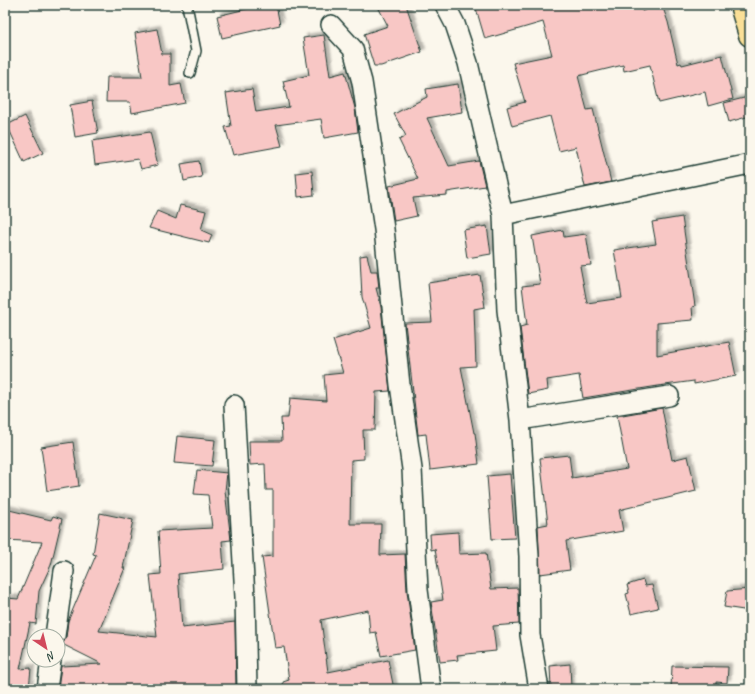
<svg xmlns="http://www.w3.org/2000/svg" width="755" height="694" font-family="Caveat,sans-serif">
	<defs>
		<filter id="shadow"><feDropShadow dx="3.5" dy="-3.5" stdDeviation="1" flood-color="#0004"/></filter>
	</defs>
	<rect width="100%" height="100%" fill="#fbf7ec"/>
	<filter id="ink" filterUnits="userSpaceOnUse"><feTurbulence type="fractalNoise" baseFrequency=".025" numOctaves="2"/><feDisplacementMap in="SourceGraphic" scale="8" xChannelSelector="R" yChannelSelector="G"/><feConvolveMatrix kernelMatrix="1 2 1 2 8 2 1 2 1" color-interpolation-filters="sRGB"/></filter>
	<g filter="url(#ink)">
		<path fill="#f8c7c5" stroke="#1f3d34" filter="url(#shadow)" d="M 263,5 L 276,5 L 280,25 L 222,38 L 217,16 Z
			M 377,5 L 406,5 L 422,52 L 381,66 L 374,66 L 364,34 L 388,26 Z
			M 475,5 L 641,5 L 642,11 L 662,5 L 668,22 L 678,64 L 681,63 L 682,65 L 722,55 L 733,99 L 708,106 L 705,92 L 659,103 L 650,65 L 624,71 L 623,65 L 578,76 L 587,110 L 593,109 L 611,182 L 585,187 L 576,147 L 559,151 L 550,116 L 512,126 L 507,107 L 525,102 L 513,63 L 552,55 L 543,22 L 485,39 Z
			M 157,29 L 162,54 L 170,54 L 170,86 L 181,84 L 185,103 L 132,113 L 130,102 L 106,102 L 107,77 L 142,77 L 135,33 Z
			M 324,35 L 330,76 L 345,72 L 355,108 L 358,132 L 324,138 L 321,119 L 276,125 L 282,146 L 233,155 L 225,127 L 231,126 L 226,93 L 252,89 L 256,112 L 289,107 L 283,81 L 309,75 L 303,38 Z
			M 458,84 L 462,112 L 427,118 L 449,166 L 479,161 L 485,186 L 447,192 L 447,195 L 413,198 L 417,216 L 394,221 L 389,186 L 418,179 L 399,140 L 406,136 L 394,114 L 427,97 L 426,89 Z
			M 748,97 L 750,116 L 729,122 L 724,103 Z
			M 92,101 L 98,133 L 75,137 L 70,105 Z
			M 25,116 L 43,153 L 24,162 L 7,125 Z
			M 150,132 L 158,165 L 141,169 L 138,159 L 95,165 L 92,141 Z
			M 199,161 L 202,177 L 184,181 L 181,164 Z
			M 312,171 L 314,195 L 298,197 L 296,173 Z
			M 180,205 L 206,211 L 201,230 L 212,235 L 209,243 L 149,228 L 157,211 L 176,219 Z
			M 682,217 L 695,306 L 692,307 L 693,320 L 657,323 L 657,355 L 729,342 L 736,376 L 694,384 L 694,381 L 658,386 L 583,398 L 579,375 L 547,380 L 548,390 L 528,394 L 520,327 L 527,325 L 522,286 L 540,284 L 532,236 L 563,230 L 564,237 L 586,234 L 591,265 L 580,266 L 587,303 L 622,298 L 614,250 L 656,244 L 652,222 Z
			M 487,226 L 491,254 L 467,258 L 463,230 Z
			M 367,255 L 371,271 L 377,271 L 379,288 L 376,288 L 381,307 L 390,391 L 376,392 L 375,430 L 363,430 L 364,459 L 351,460 L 350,524 L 381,524 L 380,555 L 405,554 L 407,591 L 415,650 L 381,656 L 376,632 L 370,633 L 368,610 L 321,620 L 328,672 L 388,660 L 394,689 L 284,689 L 283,682 L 289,680 L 284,647 L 275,648 L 262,557 L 273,556 L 273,490 L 266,490 L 265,464 L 250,465 L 249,441 L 282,441 L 281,418 L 288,418 L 290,398 L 326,401 L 324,375 L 343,373 L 333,340 L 371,328 L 362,297 L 360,256 Z
			M 480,275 L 485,307 L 474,309 L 476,366 L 461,367 L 474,433 L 475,433 L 479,464 L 430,470 L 426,434 L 418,435 L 405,323 L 432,322 L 428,283 Z
			M 662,408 L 672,460 L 688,456 L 696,491 L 619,510 L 623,531 L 566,541 L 570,570 L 540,574 L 538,526 L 548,524 L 540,458 L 569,455 L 572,478 L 627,469 L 617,416 Z
			M 177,436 L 215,440 L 212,466 L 174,463 Z
			M 73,442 L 79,486 L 47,491 L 41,447 Z
			M 197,470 L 227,473 L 225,491 L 231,540 L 222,541 L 224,569 L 178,574 L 182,628 L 235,622 L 236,689 L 148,689 L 125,686 L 125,689 L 58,689 L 61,666 L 102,664 L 62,644 L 66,638 L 68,621 L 96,555 L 93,554 L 100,513 L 133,520 L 123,568 L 125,568 L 99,631 L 157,637 L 150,575 L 161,574 L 158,531 L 212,528 L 208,495 L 194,494 Z
			M 510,474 L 515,538 L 492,539 L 487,476 Z
			M 5,509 L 51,520 L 53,516 L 62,519 L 51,565 L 39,591 L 36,624 L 30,623 L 20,669 L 31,668 L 29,689 L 5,689 L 5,620 L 7,598 L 18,599 L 42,542 L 5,540 Z
			M 458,532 L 459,554 L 486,553 L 491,589 L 518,588 L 519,624 L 493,626 L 496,651 L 457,655 L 458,660 L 440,662 L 431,602 L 443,600 L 435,549 L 431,550 L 430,534 Z
			M 643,580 L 645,586 L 652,585 L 658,608 L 631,614 L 626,594 L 629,593 L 627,585 Z
			M 750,589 L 750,611 L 724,607 L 727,591 Z
			M 570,664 L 571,689 L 551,689 L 550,666 Z
			M 672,666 L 728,667 L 727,683 L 716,682 L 716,689 L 671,689 Z"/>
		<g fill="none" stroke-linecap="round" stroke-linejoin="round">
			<g stroke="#1f3d34" stroke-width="12">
				<path id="lane" d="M 187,5 L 196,51 L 190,73"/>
			</g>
			<g stroke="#1f3d34" stroke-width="22">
				<path id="street" d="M 445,5 L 455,24 L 468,63 L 503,215 L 507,310 L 520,420 L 529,556 L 530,635 L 539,689
					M 331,25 L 353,49 L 362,82 L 384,229 L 400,385 L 412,469 L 418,590 L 431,689
					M 503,215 L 750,164
					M 234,405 L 245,597 L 247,689
					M 520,420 L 669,396
					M 55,636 L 64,571
					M 47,689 L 51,660"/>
			</g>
			<g stroke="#1f3d34" stroke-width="25">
				<path id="highway" d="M 741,5 L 750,35"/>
			</g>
			<use href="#lane" stroke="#fbf7ec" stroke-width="9"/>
			<use href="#street" stroke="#fbf7ec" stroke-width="19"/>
			<use href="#highway" stroke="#fadf96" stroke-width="22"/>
		</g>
	</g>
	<rect width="755" height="694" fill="none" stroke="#fbf7ec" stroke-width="20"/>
	<rect x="10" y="10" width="735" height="674" fill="none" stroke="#1f3d34" stroke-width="1.5" filter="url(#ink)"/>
	<g transform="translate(46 648) rotate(145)"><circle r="19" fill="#fbf7ec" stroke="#a3ada2"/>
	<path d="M0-3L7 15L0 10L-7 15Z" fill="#d1495b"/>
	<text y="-6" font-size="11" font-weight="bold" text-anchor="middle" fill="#1f3d34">N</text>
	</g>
</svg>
